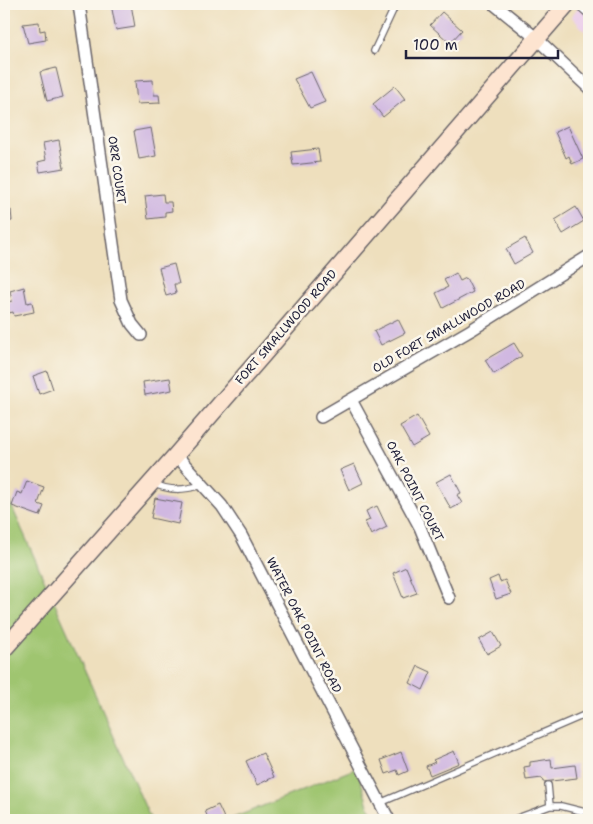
<svg xmlns="http://www.w3.org/2000/svg" width="593" height="824" font-family="'Shantell Sans',sans-serif">
	<rect width="100%" height="100%" fill="#fbf7ec"/>
	<filter id="ink" filterUnits="userSpaceOnUse"><feTurbulence type="fractalNoise" baseFrequency=".02" numOctaves="2"/><feDisplacementMap in="SourceGraphic" scale="10" xChannelSelector="R" yChannelSelector="G"/><feConvolveMatrix kernelMatrix="1 2 1 2 8 2 1 2 1" color-interpolation-filters="sRGB"/></filter>
	<filter id="wash" filterUnits="userSpaceOnUse"><feTurbulence type="fractalNoise" baseFrequency=".0096" numOctaves="4" result="noise"/><feDisplacementMap in="SourceGraphic" scale="20" xChannelSelector="R" yChannelSelector="G"/><feGaussianBlur stdDeviation="1.12" result="paint"/><feColorMatrix in="noise" values="0 0 0 0 0 0 0 0 0 0 0 0 0 0 0 0 0 1.4 0 .05"/><feComposite in="paint" operator="in"/></filter>
	<g filter="url(#wash)">
		<rect width="100%" height="100%" fill="#eedfbd"/>
		<path fill="#ecd1ea" d="M 582,4 L 589,4 L 589,36 L 571,16 Z"/>
		<path fill="#9fc570" stroke="#607456" d="M 4,489 L 151,820 L 4,820 Z
			M 357,768 L 368,805 L 378,820 L 228,820 Z"/>
		<g id="blocks">
			<path fill="#d0b8e1" d="M 111,4 L 131,4 L 135,27 L 116,30 Z
				M 442,12 L 462,30 L 450,43 L 430,25 Z
				M 39,22 L 40,31 L 45,30 L 46,40 L 28,43 L 23,24 Z
				M 56,68 L 63,97 L 47,101 L 40,72 Z
				M 311,72 L 325,102 L 310,108 L 294,79 Z
				M 153,80 L 154,95 L 159,95 L 160,103 L 137,104 L 135,81 Z
				M 395,86 L 405,99 L 383,117 L 373,104 Z
				M 568,126 L 583,159 L 572,164 L 569,156 L 566,158 L 555,132 Z
				M 151,128 L 156,156 L 139,159 L 134,131 Z
				M 59,140 L 64,168 L 40,172 L 38,162 L 46,160 L 43,143 Z
				M 318,149 L 320,162 L 293,165 L 291,152 Z
				M 163,194 L 164,202 L 171,202 L 172,211 L 165,212 L 165,217 L 148,219 L 145,196 Z
				M 576,207 L 584,221 L 563,234 L 555,220 Z
				M 11,210 L 12,221 L 4,222 L 4,211 Z
				M 525,238 L 533,253 L 514,264 L 506,249 Z
				M 174,264 L 179,284 L 174,284 L 176,293 L 166,296 L 159,268 Z
				M 456,273 L 460,281 L 466,278 L 473,292 L 443,308 L 436,293 L 448,287 L 444,280 Z
				M 24,287 L 27,303 L 32,302 L 34,312 L 14,316 L 13,312 L 9,313 L 7,302 L 12,301 L 10,291 Z
				M 398,319 L 405,333 L 381,345 L 374,331 Z
				M 514,343 L 522,356 L 494,374 L 485,360 Z
				M 47,371 L 53,389 L 39,394 L 33,376 Z
				M 170,378 L 172,390 L 145,395 L 143,382 Z
				M 417,416 L 429,437 L 412,447 L 400,426 Z
				M 354,464 L 363,483 L 349,490 L 340,470 Z
				M 451,474 L 461,493 L 457,495 L 462,503 L 451,509 L 436,482 Z
				M 27,481 L 44,487 L 38,504 L 44,506 L 40,516 L 12,506 L 17,492 L 22,494 Z
				M 155,498 L 182,503 L 178,524 L 151,518 Z
				M 377,506 L 387,527 L 371,535 L 365,522 L 370,520 L 366,511 Z
				M 406,567 L 417,593 L 403,598 L 393,573 Z
				M 498,576 L 500,582 L 505,580 L 511,594 L 496,599 L 489,580 Z
				M 493,632 L 501,646 L 487,654 L 479,640 Z
				M 418,666 L 431,672 L 423,690 L 410,683 Z
				M 454,751 L 459,763 L 430,775 L 426,766 L 435,762 L 433,760 Z
				M 401,752 L 408,771 L 399,775 L 397,770 L 386,774 L 381,760 Z
				M 263,753 L 274,777 L 257,785 L 246,761 Z
				M 551,759 L 552,768 L 575,765 L 577,778 L 543,782 L 542,778 L 526,780 L 524,767 L 530,766 L 530,762 Z
				M 218,805 L 225,820 L 209,820 L 205,811 Z"/>
		</g>
	</g>
	<g filter="url(#ink)">
		<use href="#blocks" fill-opacity="0" stroke="#696468" stroke-width="1"/>
		<g fill="none" stroke-linecap="round" stroke-linejoin="round">
			<g stroke="#696468" stroke-width="8">
				<path id="service" d="M 576,4 L 589,15
					M 374,51 L 396,4
					M 152,483 C 171,492 184,490 203,485
					M 380,803 L 589,713
					M 550,806 L 561,806 L 589,813
					M 512,820 L 550,806 L 548,785"/>
			</g>
			<g stroke="#696468" stroke-width="14">
				<path id="minor" d="M 79,4 L 121,300 L 132,324 L 141,335
					M 494,4 L 536,38 L 589,88
					M 351,400 L 420,527 L 449,598
					M 321,417 L 471,330 L 589,256
					M 176,455 L 222,506 L 241,535 L 389,820"/>
			</g>
			<g stroke="#696468" stroke-width="19">
				<path id="secondary" d="M 4,649 L 176,455 L 567,4"/>
			</g>
			<use href="#service" stroke="#fff" stroke-width="5.5"/>
			<use href="#minor" stroke="#fff" stroke-width="11"/>
			<use href="#secondary" stroke="#fde4d0" stroke-width="16"/>
		</g>
	</g>
	<g text-anchor="middle" stroke-width="5" stroke-linejoin="round" paint-order="stroke">
		<g font-size="12" fill="#22223b" stroke="#fbf7ec">
			<text transform="translate(117 170) rotate(82)" y="4">ORR COURT</text>
			<text transform="translate(449 326) rotate(-30)" y="4">OLD FORT SMALLWOOD ROAD</text>
			<text transform="translate(286 327) rotate(-49)" y="4">FORT SMALLWOOD ROAD</text>
			<text transform="translate(415 491) rotate(63)" y="4">OAK POINT COURT</text>
			<text transform="translate(304 625) rotate(63)" y="4">WATER OAK POINT ROAD</text>
		</g>
	</g>
	<rect width="593" height="824" fill="none" stroke="#fbf7ec" stroke-width="20"/>
	<path d="M406 50v8h152v-8" fill="none" stroke="#22223b" stroke-width="2.5"/>
	<text x="413" y="50" font-size="15" fill="#22223b" stroke="#fbf7ec" stroke-width="4" paint-order="stroke">100 m</text>
</svg>
